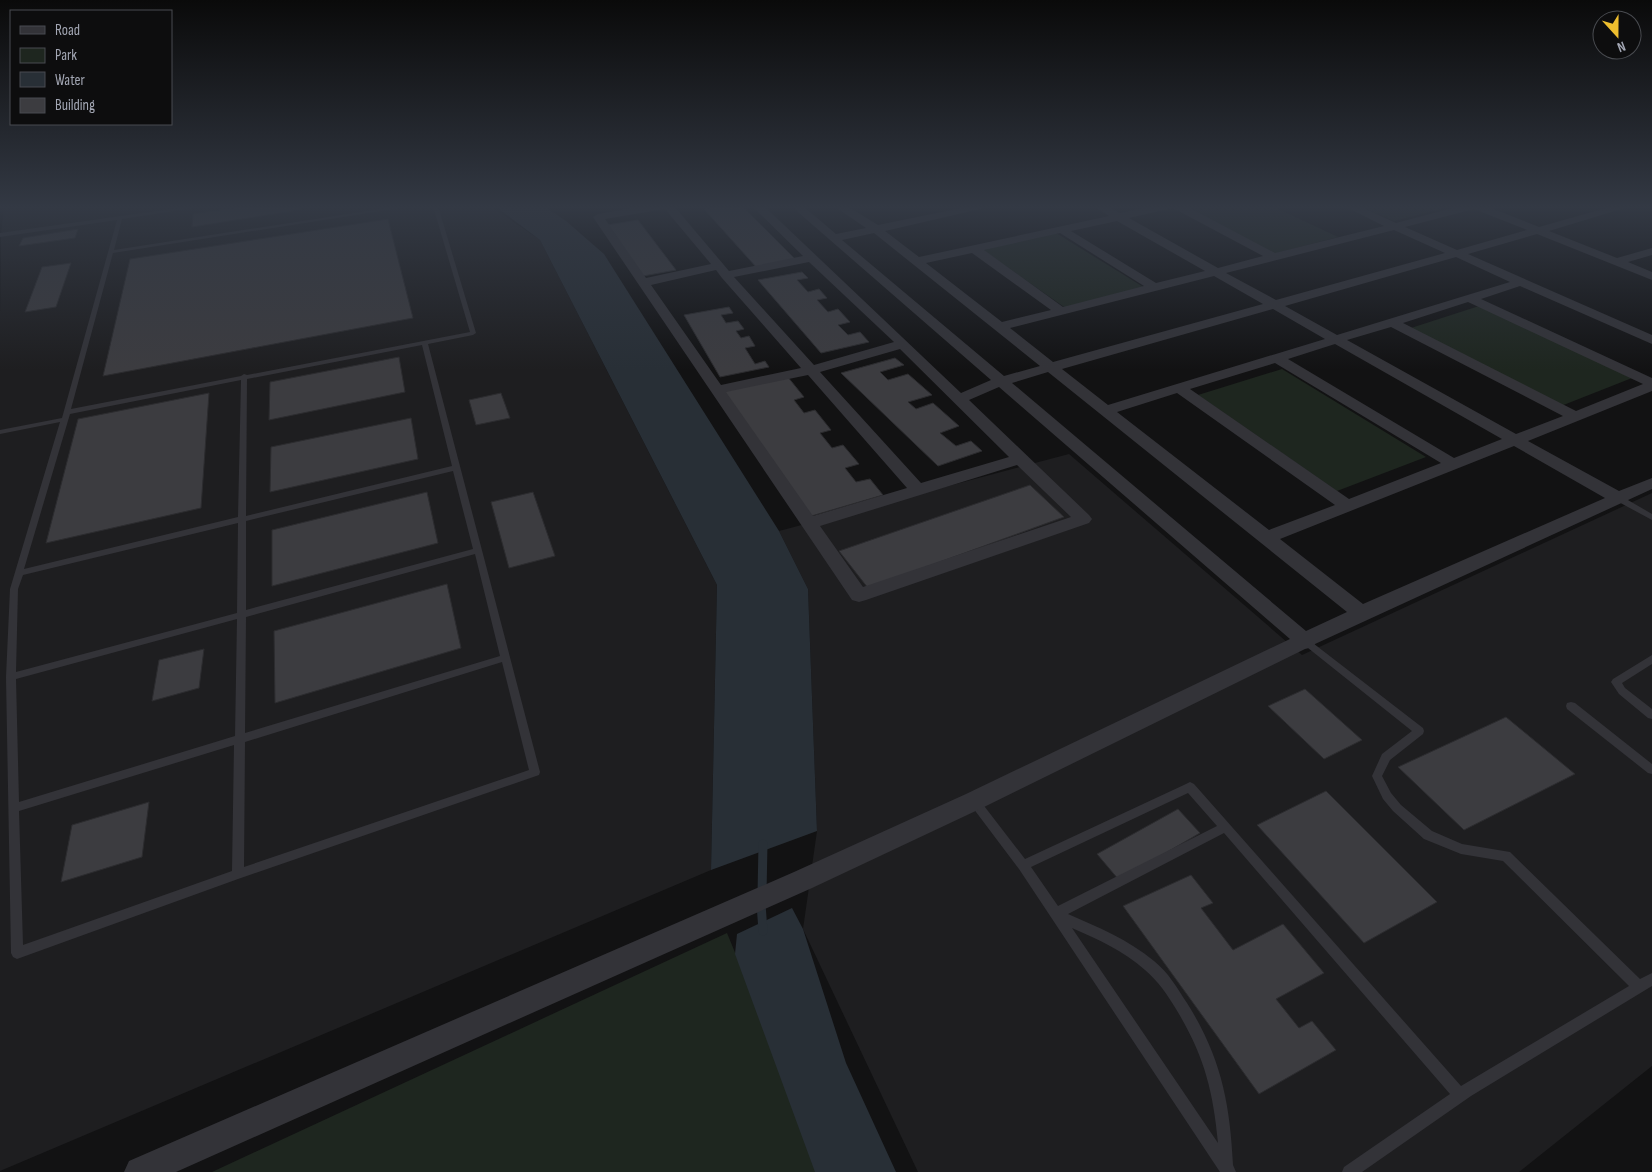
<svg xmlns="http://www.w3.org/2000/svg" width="1652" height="1172" font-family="'Sofia Sans Condensed',sans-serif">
	<rect width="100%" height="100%" fill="#121213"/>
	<path fill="#1e1e20" d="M 4,206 L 490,206 L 540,240 L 717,585 L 711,870 L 0,1171 L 0,314 L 1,235 Z
		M 1069,454 L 1302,655 L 1652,493 L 1652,1066 L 1519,1172 L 918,1172 L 803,929 L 817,831 L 808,589 L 779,531 Z"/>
	<path fill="#1e261f" d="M 1179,206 L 1272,206 L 1338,237 L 1273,254 Z
		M 1359,206 L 1453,206 L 1394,221 Z
		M 1056,233 L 1145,288 L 1067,309 L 983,250 Z
		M 1479,306 L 1632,378 L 1561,406 L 1411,328 Z
		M 1282,369 L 1426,457 L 1337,491 L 1198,395 Z
		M 727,933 L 825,1172 L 212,1172 Z"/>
	<path fill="#282f36" d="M 495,206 L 544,206 L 566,221 L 604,254 L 779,531 L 808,589 L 817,831 L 711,870 L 717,585 L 540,240 Z
		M 792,908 L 803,929 L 846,1063 L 896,1172 L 815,1172 L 735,954 L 737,934 Z"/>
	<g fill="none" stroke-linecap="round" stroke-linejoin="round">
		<path stroke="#282f36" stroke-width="9" d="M 762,894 L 763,844
			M 761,904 L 763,931"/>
	</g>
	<path fill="#3c3c40" stroke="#2c2c2f" d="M 246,206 L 299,206 L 299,210 L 192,227 L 193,214 Z
		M 718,206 L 742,206 L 796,260 L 757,268 L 704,209 Z
		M 388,219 L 413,318 L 103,376 L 130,259 Z
		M 638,220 L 676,270 L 643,276 L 607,225 Z
		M 78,229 L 75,238 L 19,246 L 23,238 Z
		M 71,263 L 56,307 L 25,312 L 42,267 Z
		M 802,272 L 808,278 L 797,280 L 808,292 L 819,289 L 827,298 L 817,300 L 828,312 L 838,309 L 850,322 L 838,325 L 848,335 L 860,332 L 869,342 L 821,353 L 758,280 Z
		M 729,307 L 733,313 L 721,315 L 726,323 L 738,321 L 744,329 L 736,331 L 741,338 L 749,336 L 755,346 L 745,348 L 755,364 L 765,361 L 769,367 L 720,377 L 684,315 Z
		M 399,357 L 405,392 L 269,420 L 270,382 Z
		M 895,358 L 904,365 L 880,372 L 888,380 L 908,374 L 932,395 L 908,402 L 916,409 L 933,403 L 959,426 L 940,433 L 956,446 L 971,441 L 982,451 L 938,466 L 841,373 Z
		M 787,376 L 804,397 L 794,400 L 804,413 L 815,410 L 831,430 L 820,433 L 832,448 L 843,445 L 859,464 L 845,468 L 856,482 L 870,479 L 883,495 L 808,517 L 722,392 Z
		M 209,393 L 201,508 L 46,543 L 78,419 Z
		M 501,393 L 510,418 L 476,425 L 469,400 Z
		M 411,418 L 418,459 L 270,492 L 271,447 Z
		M 1030,485 L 1064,517 L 868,588 L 839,551 Z
		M 427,492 L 438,543 L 272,586 L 272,530 Z
		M 533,492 L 555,556 L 509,568 L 491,502 Z
		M 447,584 L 461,648 L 275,703 L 274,631 Z
		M 204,649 L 199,688 L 152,701 L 159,660 Z
		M 1305,689 L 1362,740 L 1324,759 L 1268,706 Z
		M 1506,717 L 1575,774 L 1464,830 L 1398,767 Z
		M 1326,791 L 1437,902 L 1364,943 L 1257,825 Z
		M 149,802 L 142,857 L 61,882 L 72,825 Z
		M 1178,809 L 1200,833 L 1119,880 L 1097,854 Z
		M 1191,875 L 1213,903 L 1201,908 L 1233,950 L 1283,924 L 1324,973 L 1276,999 L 1299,1028 L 1312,1021 L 1336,1050 L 1259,1094 L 1123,906 Z"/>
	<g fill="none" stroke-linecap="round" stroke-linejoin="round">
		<path fill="#333338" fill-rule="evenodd" d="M 192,206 L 207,206 L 122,219 L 114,250 L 399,206 L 413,206 L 113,253 L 71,409 L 241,376 L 244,374 L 247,375 L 470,332 L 433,206 L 438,206 L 476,333 L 473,335 L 428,344 L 540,772 L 539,775 L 238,879 L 17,959 L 13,957 L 11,953 L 6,677 L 10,589 L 60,422 L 0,434 L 0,430 L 62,418 L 117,220 L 0,237 L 0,233 ZM 422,345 L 452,466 L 246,516 L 247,379 ZM 241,380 L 238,517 L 24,569 L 70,414 ZM 453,471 L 473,549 L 246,610 L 246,521 ZM 238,523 L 237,613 L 16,672 L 18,589 L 23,575 ZM 475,554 L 500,656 L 245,733 L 246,617 ZM 237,619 L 235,736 L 19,802 L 16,679 ZM 502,662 L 529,770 L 244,867 L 245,742 ZM 234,745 L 232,871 L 23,945 L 19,811 Z
			M 1615,496 L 1621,496 L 1652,514 L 1652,520 L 1615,500 L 1614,498 Z
			M 1306,639 L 1309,640 L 1423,728 L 1424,731 L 1423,734 L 1390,760 L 1382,776 L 1391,793 L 1401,805 L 1432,831 L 1462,844 L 1510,852 L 1640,979 L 1652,973 L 1652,986 L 1471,1096 L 1362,1172 L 1342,1172 L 1344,1167 L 1450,1094 L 1224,833 L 1068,914 C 1098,927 1129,940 1154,961 C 1169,973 1177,988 1187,1003 C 1221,1057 1230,1103 1233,1165 L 1236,1172 L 1220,1172 L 1019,869 L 970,804 L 969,801 L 970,798 L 974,796 L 978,798 L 1025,859 L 1186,784 L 1190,782 L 1194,784 L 1461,1086 L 1629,986 L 1503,861 L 1461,854 L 1424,839 L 1393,811 L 1383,799 L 1372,776 L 1382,754 L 1412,731 L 1303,644 L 1301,642 L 1303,640 ZM 1188,793 L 1217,826 L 1058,906 L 1031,867 ZM 1072,928 C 1097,939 1124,951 1145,970 C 1158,981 1167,994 1176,1009 C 1204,1055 1213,1090 1218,1143 Z
			M 1652,655 L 1652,664 L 1622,683 L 1625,688 L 1652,709 L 1652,719 L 1648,718 L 1619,694 L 1611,682 L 1613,679 Z
			M 1571,702 L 1575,703 L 1652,764 L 1652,774 L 1648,773 L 1567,709 L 1566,706 L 1567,703 Z"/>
		<path fill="#333338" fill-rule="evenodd" d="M 643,206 L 674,206 L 729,271 L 803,256 L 752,206 L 764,206 L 961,393 L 991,380 L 791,206 L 803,206 L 836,234 L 866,228 L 834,206 L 847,206 L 878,225 L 971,206 L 993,206 L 885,231 L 919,257 L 1109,216 L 1094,206 L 1107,206 L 1120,213 L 1153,206 L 1186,206 L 1275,253 L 1384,226 L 1344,206 L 1359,206 L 1396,223 L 1460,206 L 1486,206 L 1539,227 L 1613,206 L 1631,206 L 1549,231 L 1617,258 L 1652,248 L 1652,255 L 1628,262 L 1652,272 L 1652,280 L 1537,234 L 1468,254 L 1652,335 L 1652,344 L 1520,286 L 1481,299 L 1652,378 L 1652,391 L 1528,441 L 1619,491 L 1652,478 L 1652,489 L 1315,644 L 1313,647 L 1305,649 L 982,808 L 812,888 L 176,1172 L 124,1172 L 129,1161 L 794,872 L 966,794 L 1290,639 L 999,387 L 969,400 L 1089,515 L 1092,519 L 1089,523 L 866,600 L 859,602 L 852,600 L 593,217 L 598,214 ZM 1173,208 L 1263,256 L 1218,268 L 1129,218 ZM 665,209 L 711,264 L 646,278 L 605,219 ZM 1474,209 L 1527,230 L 1457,250 L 1405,227 ZM 1117,221 L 1205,271 L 1156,283 L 1071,231 ZM 1394,230 L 1445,253 L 1276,300 L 1226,273 ZM 874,233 L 1040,366 L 1004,376 L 842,240 ZM 1060,233 L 1144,286 L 1063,307 L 984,250 ZM 972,253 L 1051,310 L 1002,322 L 926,263 ZM 1456,257 L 1510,282 L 1337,335 L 1285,306 ZM 809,262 L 894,342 L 814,365 L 734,277 ZM 716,270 L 722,278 L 801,368 L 721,385 L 651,285 ZM 1214,276 L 1263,304 L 1053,362 L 1010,328 ZM 1468,302 L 1643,384 L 1576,411 L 1403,323 ZM 1273,309 L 1325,339 L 1108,405 L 1062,369 ZM 1391,327 L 1563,416 L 1516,434 L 1347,340 ZM 1335,344 L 1502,439 L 1454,458 L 1288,359 ZM 900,349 L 1009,457 L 921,483 L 820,372 ZM 1275,363 L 1441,463 L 1349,499 L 1190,389 ZM 1048,372 L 1347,612 L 1306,631 L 1012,383 ZM 808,375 L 907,488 L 813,516 L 726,392 ZM 1177,393 L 1335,505 L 1269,530 L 1117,412 ZM 1514,446 L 1605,498 L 1363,604 L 1280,539 ZM 1017,465 L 1071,517 L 863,587 L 820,526 Z"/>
	</g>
	<linearGradient id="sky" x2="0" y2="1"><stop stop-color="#0a0a0a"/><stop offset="0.56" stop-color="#333944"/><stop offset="1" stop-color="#333944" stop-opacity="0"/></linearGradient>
	<rect width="1652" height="370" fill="url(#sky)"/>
	<rect x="10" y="10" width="162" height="115" fill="#0d0d0e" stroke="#494b50"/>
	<rect x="20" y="26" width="25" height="8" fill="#333338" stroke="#494b50"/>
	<text x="55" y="35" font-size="15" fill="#a3a7b4">Road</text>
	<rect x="20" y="48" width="25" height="15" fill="#1e261f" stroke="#494b50"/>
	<text x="55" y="60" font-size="15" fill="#a3a7b4">Park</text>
	<rect x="20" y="72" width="25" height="15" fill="#282f36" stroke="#494b50"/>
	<text x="55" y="85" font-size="15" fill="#a3a7b4">Water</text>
	<rect x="20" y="98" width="25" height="15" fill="#3c3c40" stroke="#494b50"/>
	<text x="55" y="110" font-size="15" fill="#a3a7b4">Building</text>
	<g transform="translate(1617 35) rotate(159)"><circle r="24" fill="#0d0d0e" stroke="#494b50"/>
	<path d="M0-4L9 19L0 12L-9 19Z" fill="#eebe2e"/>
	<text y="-8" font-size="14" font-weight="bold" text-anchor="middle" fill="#a3a7b4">N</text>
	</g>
</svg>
